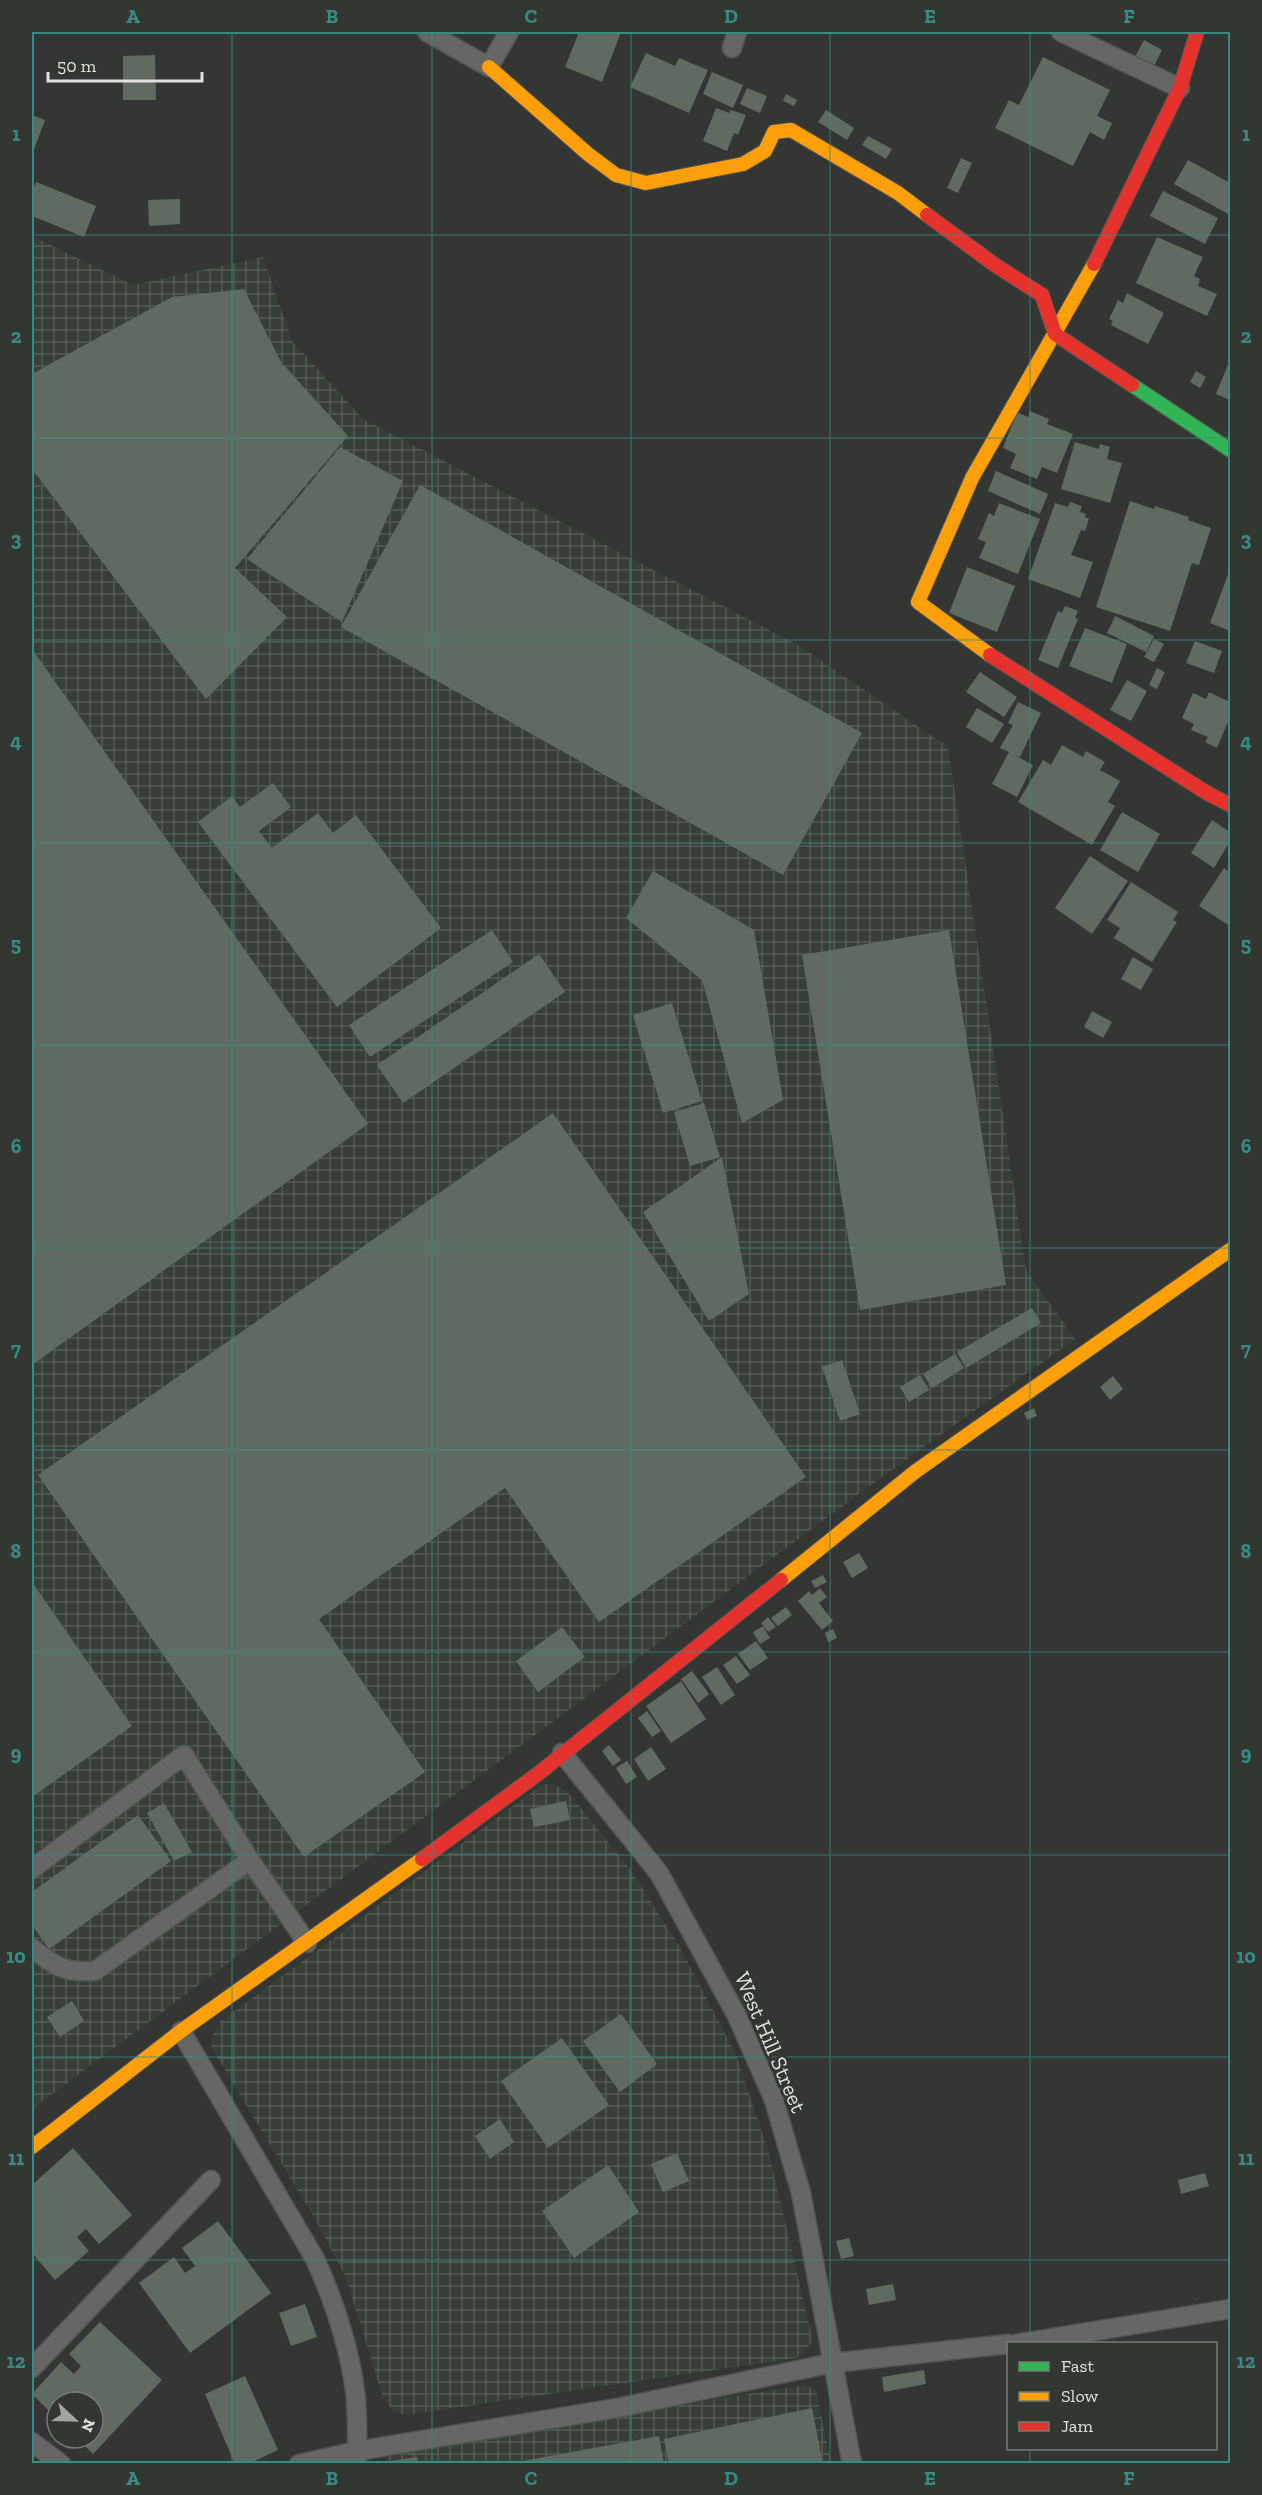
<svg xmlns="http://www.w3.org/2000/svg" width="1262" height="2495" font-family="'Zilla Slab',serif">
	<defs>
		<pattern id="industrial-grid" width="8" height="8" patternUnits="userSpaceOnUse" patternTransform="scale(1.5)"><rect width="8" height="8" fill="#374038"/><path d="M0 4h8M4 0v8" fill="none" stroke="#545b54"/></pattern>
	</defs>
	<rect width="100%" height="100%" fill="#333633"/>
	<path fill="url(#industrial-grid)" d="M 32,236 L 133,285 L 263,257 L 292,341 L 363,419 L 800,646 L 948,747 L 1026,1270 L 1075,1339 L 875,1482 L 32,2109 Z
		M 543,1784 L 553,1784 L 567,1791 L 630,1869 L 677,1942 L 736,2054 L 769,2153 L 813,2341 L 797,2358 L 405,2415 L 394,2412 L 383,2398 L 346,2278 L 314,2217 L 211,2047 L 213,2035 L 220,2022 Z
		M 805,2385 L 816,2390 L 831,2463 L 385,2464 L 388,2452 Z"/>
	<path fill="#5f6b61" d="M 579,32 L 621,32 L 602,82 L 565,67 Z
		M 1144,40 L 1162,50 L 1154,66 L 1135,57 Z
		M 646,53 L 675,66 L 679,58 L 708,70 L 689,113 L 630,87 Z
		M 155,55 L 156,100 L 123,100 L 123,56 Z
		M 1043,57 L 1110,90 L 1097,116 L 1112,123 L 1104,140 L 1090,132 L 1073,166 L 995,128 L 1009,100 L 1019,105 Z
		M 712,72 L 743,85 L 733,108 L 703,94 Z
		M 747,88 L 767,96 L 760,113 L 740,104 Z
		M 786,94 L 797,100 L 794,106 L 783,101 Z
		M 716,108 L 729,113 L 731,110 L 746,115 L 738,135 L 734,133 L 727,151 L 703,141 Z
		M 826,110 L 854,128 L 847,140 L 818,122 Z
		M 32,115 L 45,120 L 32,155 Z
		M 868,136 L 892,149 L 886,159 L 862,145 Z
		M 961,158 L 972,163 L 958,193 L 947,188 Z
		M 1188,160 L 1230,183 L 1230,215 L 1174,184 Z
		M 36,182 L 96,206 L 84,237 L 32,216 L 32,193 Z
		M 1163,191 L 1218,218 L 1205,244 L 1150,216 Z
		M 180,199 L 180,224 L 149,226 L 148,200 Z
		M 1157,237 L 1203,257 L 1194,276 L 1200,279 L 1198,286 L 1217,294 L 1207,316 L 1136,283 Z
		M 244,289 L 281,362 L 348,436 L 235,568 L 287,617 L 206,699 L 32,469 L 32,374 L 172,297 Z
		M 1127,293 L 1164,313 L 1148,344 L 1111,325 L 1113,321 L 1109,319 L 1118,300 L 1123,303 Z
		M 1230,360 L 1230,400 L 1216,394 Z
		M 1196,371 L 1206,377 L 1200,388 L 1190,382 Z
		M 1030,411 L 1049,419 L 1047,424 L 1073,434 L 1057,473 L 1042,467 L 1037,479 L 1010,468 L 1016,454 L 1003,448 L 1017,412 L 1028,417 Z
		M 1075,442 L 1099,449 L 1100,444 L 1110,447 L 1107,459 L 1122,463 L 1110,503 L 1061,489 Z
		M 340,447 L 403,481 L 342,622 L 247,559 Z
		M 996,471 L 1048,494 L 1040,514 L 988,491 Z
		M 420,485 L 862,733 L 783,875 L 341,627 Z
		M 1130,501 L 1154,509 L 1155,506 L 1189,517 L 1188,520 L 1211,528 L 1199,565 L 1192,563 L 1170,631 L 1096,607 Z
		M 1070,502 L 1082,506 L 1080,512 L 1086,514 L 1085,517 L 1089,519 L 1085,531 L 1081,530 L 1071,555 L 1093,562 L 1080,598 L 1028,579 L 1055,503 L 1068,507 Z
		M 999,503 L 1040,519 L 1018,574 L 979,558 L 986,542 L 978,539 L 989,513 L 994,516 Z
		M 967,567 L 1015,586 L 997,632 L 949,613 Z
		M 1230,569 L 1230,631 L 1210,623 Z
		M 1065,606 L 1078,611 L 1075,618 L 1078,619 L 1058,668 L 1038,660 L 1058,611 L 1062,613 Z
		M 1115,616 L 1154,636 L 1146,652 L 1107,633 Z
		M 1085,628 L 1127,644 L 1112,683 L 1069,666 Z
		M 1154,639 L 1164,644 L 1154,662 L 1144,657 Z
		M 1195,641 L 1222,651 L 1214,673 L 1186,663 Z
		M 32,649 L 368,1124 L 32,1365 Z
		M 1157,668 L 1165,672 L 1157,689 L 1149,685 Z
		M 980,672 L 1017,697 L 1004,717 L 966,692 Z
		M 1127,680 L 1147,691 L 1131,721 L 1110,710 Z
		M 1209,692 L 1230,702 L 1230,717 L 1217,748 L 1205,742 L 1208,737 L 1191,730 L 1194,724 L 1182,718 L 1193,693 L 1206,699 Z
		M 1018,702 L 1041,713 L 1020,757 L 1014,755 L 1033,765 L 1017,797 L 992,784 L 1009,752 L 1000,748 L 1013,725 L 1008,723 Z
		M 977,708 L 1004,724 L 992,743 L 966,727 Z
		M 1062,745 L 1083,757 L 1086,751 L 1105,762 L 1100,770 L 1120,781 L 1108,802 L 1115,806 L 1092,845 L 1018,802 L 1043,760 L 1051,765 Z
		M 273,783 L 291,807 L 259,831 L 272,848 L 318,813 L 333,833 L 356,815 L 441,928 L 337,1007 L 198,822 L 232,796 L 240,807 Z
		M 1122,812 L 1160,834 L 1138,872 L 1100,850 Z
		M 1212,820 L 1230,832 L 1230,841 L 1214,868 L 1191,853 Z
		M 1090,856 L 1128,881 L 1092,934 L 1055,908 Z
		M 1230,866 L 1230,926 L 1199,906 L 1224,868 L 1227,871 Z
		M 653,871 L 754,930 L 783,1100 L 742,1123 L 702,980 L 626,918 Z
		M 1131,882 L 1178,912 L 1173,920 L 1177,922 L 1152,962 L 1114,938 L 1120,928 L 1107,920 Z
		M 492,930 L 513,962 L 370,1057 L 349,1025 Z
		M 949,930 L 1006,1285 L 860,1310 L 802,955 Z
		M 539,954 L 565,992 L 403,1103 L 377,1065 Z
		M 1133,957 L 1153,969 L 1141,990 L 1121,979 Z
		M 672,1003 L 702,1101 L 663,1113 L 633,1015 Z
		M 1092,1011 L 1112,1022 L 1103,1038 L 1084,1027 Z
		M 704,1103 L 720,1157 L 690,1166 L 674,1112 Z
		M 553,1113 L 806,1477 L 599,1622 L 505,1488 L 319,1619 L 425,1772 L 304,1857 L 38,1475 Z
		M 722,1157 L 749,1294 L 709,1321 L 643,1212 Z
		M 1032,1308 L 1041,1323 L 966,1368 L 957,1352 Z
		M 955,1354 L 964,1368 L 932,1388 L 923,1374 Z
		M 842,1360 L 860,1414 L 840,1421 L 822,1367 Z
		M 920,1375 L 929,1390 L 909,1402 L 900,1387 Z
		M 1113,1376 L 1123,1389 L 1110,1400 L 1100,1387 Z
		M 1034,1408 L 1037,1416 L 1027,1420 L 1024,1413 Z
		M 859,1553 L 868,1568 L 852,1578 L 843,1562 Z
		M 823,1575 L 827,1582 L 815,1588 L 811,1581 Z
		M 32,1582 L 132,1726 L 32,1797 Z
		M 820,1588 L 827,1597 L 819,1603 L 833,1621 L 822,1630 L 798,1601 L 809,1591 L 812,1595 Z
		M 786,1607 L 792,1615 L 778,1626 L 771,1618 Z
		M 768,1617 L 776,1627 L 768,1632 L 761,1623 Z
		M 763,1626 L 770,1638 L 760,1644 L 753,1632 Z
		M 562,1627 L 585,1657 L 538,1692 L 516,1661 Z
		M 833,1629 L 837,1638 L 828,1642 L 825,1633 Z
		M 756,1641 L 768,1658 L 750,1670 L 738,1654 Z
		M 736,1656 L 750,1675 L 737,1684 L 723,1665 Z
		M 717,1667 L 735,1695 L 721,1705 L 702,1677 Z
		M 692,1671 L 709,1694 L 698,1703 L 681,1679 Z
		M 681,1681 L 706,1719 L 671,1743 L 646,1706 Z
		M 647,1711 L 661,1731 L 652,1737 L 638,1718 Z
		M 609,1745 L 621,1760 L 613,1766 L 602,1751 Z
		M 651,1747 L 666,1769 L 648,1781 L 634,1759 Z
		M 627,1761 L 637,1777 L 626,1784 L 616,1768 Z
		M 566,1801 L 570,1820 L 534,1827 L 530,1809 Z
		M 164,1803 L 192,1852 L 174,1861 L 147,1813 Z
		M 138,1815 L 171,1861 L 49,1949 L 32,1925 L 32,1892 Z
		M 72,2001 L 84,2021 L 60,2037 L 47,2017 Z
		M 621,2014 L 657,2064 L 620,2092 L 583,2041 Z
		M 562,2038 L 609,2105 L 548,2148 L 501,2081 Z
		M 500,2119 L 514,2142 L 490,2159 L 475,2136 Z
		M 73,2148 L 132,2215 L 99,2244 L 86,2229 L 77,2237 L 89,2251 L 55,2280 L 32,2253 L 32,2185 Z
		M 677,2153 L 689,2181 L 663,2192 L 651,2164 Z
		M 608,2165 L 639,2212 L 574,2258 L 542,2211 Z
		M 1205,2173 L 1209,2186 L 1181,2194 L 1178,2180 Z
		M 218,2221 L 271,2293 L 190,2353 L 139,2283 L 174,2257 L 185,2273 L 195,2266 L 182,2248 Z
		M 849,2238 L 854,2256 L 841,2259 L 836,2241 Z
		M 893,2284 L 896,2300 L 869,2305 L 866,2289 Z
		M 305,2304 L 317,2337 L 291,2346 L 279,2313 Z
		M 100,2322 L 162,2380 L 93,2454 L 77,2438 L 93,2438 L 93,2402 L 57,2402 L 57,2419 L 32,2394 L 61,2362 L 74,2374 L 81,2366 L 69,2354 Z
		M 924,2370 L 926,2384 L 884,2392 L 882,2377 Z
		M 245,2376 L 278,2450 L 248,2464 L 235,2464 L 205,2394 Z
		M 812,2408 L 823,2464 L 669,2464 L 664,2439 Z
		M 659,2436 L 664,2464 L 517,2464 L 517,2462 Z
		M 417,2457 L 418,2464 L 392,2464 L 391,2461 Z"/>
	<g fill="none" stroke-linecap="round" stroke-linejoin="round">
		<g stroke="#525452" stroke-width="21">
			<path id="street" d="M 427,32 L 489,67 L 509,32
				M 1061,32 L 1180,88
				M 732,48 L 737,32
				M 562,1753 L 659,1873 L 737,2016 L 774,2100 L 801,2193 L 852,2464
				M 32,1869 L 184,1755 L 250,1860 L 307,1943
				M 32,1948 C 55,1967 65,1973 95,1971 L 250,1860
				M 181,2031 L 315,2259 C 334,2301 349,2345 355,2391 C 358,2414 357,2438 357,2461
				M 1015,2344 L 1230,2309
				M 32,2368 L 211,2180
				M 32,2442 L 61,2464
				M 299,2464 L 357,2451 L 617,2408 L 832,2363 L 1008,2344"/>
		</g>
		<g stroke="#525452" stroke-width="16">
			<path id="fast" d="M 1132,385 L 1230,450"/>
		</g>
		<g stroke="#525452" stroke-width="16">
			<path id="slow" d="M 489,67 L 588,154 L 616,175 L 646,183 L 743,164 L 765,151 L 774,132 L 791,130 L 898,193 L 927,215
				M 990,655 L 918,602 L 972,478 L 1094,264
				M 781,1580 L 916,1471 L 1230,1250
				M 32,2147 L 181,2031 L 422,1859"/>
		</g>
		<g stroke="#525452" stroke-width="16">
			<path id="jam" d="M 927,215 L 995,265 L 1042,295 L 1055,334 L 1132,385
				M 1094,264 L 1180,88 L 1197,32
				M 990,655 L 1207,793 L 1230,805
				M 422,1859 L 539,1773 L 781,1580"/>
		</g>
		<use href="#street" stroke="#656765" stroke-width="18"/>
		<use href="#fast" stroke="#30b455" stroke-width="14"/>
		<use href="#slow" stroke="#ff9f0a" stroke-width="14"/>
		<use href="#jam" stroke="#e5322d" stroke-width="14"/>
	</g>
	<path fill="none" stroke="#388b84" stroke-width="1.5" stroke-opacity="0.55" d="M 232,32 L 232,2464M 432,32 L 432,2464M 631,32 L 631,2464M 830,32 L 830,2464M 1030,32 L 1030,2344M 32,235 L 1230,235M 32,438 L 1230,438M 32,640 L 1230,640M 32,843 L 1230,843M 32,1045 L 1230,1045M 32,1248 L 1230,1248M 32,1450 L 1230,1450M 32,1652 L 1230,1652M 32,1855 L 1230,1855M 32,2057 L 1230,2057M 32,2260 L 1230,2260M 1030,2448 L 1030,2464"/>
	<g text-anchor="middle" stroke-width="6" stroke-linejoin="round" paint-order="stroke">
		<g font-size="22" fill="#dee1de" stroke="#323732">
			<text transform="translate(771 2042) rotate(67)" y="8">West Hill Street</text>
		</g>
	</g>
	<rect width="1262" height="2495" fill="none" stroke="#323732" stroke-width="66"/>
	<rect x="1007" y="2342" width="210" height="108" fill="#323732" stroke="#777b77" stroke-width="1.5"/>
	<rect x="1019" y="2362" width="30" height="9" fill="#30b455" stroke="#777b77" stroke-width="1.5"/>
	<text x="1061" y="2372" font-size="18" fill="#dee1de">Fast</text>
	<rect x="1019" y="2392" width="30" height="9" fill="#ff9f0a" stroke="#777b77" stroke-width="1.5"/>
	<text x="1061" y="2402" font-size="18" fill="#dee1de">Slow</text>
	<rect x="1019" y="2422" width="30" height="9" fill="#e5322d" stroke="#777b77" stroke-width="1.5"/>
	<text x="1061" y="2432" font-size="18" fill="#dee1de">Jam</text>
	<g transform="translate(75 2420) rotate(112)"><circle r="28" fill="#323732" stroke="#777b77" stroke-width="1.5"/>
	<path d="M0-4.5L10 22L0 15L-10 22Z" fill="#a2a5a2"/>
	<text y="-9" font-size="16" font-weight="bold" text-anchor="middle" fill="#dee1de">N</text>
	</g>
	<path d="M48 72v9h154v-9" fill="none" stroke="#dee1de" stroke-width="3"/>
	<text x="57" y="72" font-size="18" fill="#dee1de" stroke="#323732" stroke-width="4.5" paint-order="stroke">50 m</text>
	<rect x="33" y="33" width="1196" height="2429" fill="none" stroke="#388b84" stroke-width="2"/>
	<g font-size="20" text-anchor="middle" font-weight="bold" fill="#388b84">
		<text x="133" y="23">A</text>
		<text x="332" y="23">B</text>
		<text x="531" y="23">C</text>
		<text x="731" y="23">D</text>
		<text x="930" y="23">E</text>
		<text x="1129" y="23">F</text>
		<text x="16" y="141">1</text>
		<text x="1246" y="141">1</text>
		<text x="16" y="343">2</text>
		<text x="1246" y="343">2</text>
		<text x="16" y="546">3</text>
		<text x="1246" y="546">3</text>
		<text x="16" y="748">4</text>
		<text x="1246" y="748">4</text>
		<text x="16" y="951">5</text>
		<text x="1246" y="951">5</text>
		<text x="16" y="1153">6</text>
		<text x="1246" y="1153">6</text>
		<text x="16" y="1356">7</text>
		<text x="1246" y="1356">7</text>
		<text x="16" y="1558">8</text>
		<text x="1246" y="1558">8</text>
		<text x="16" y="1760">9</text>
		<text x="1246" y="1760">9</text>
		<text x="16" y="1963">10</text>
		<text x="1246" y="1963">10</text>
		<text x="16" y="2165">11</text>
		<text x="1246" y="2165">11</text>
		<text x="16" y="2368">12</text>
		<text x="1246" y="2368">12</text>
		<text x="133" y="2485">A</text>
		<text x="332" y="2485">B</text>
		<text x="531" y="2485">C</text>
		<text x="731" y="2485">D</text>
		<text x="930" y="2485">E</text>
		<text x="1129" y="2485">F</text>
	</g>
</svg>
